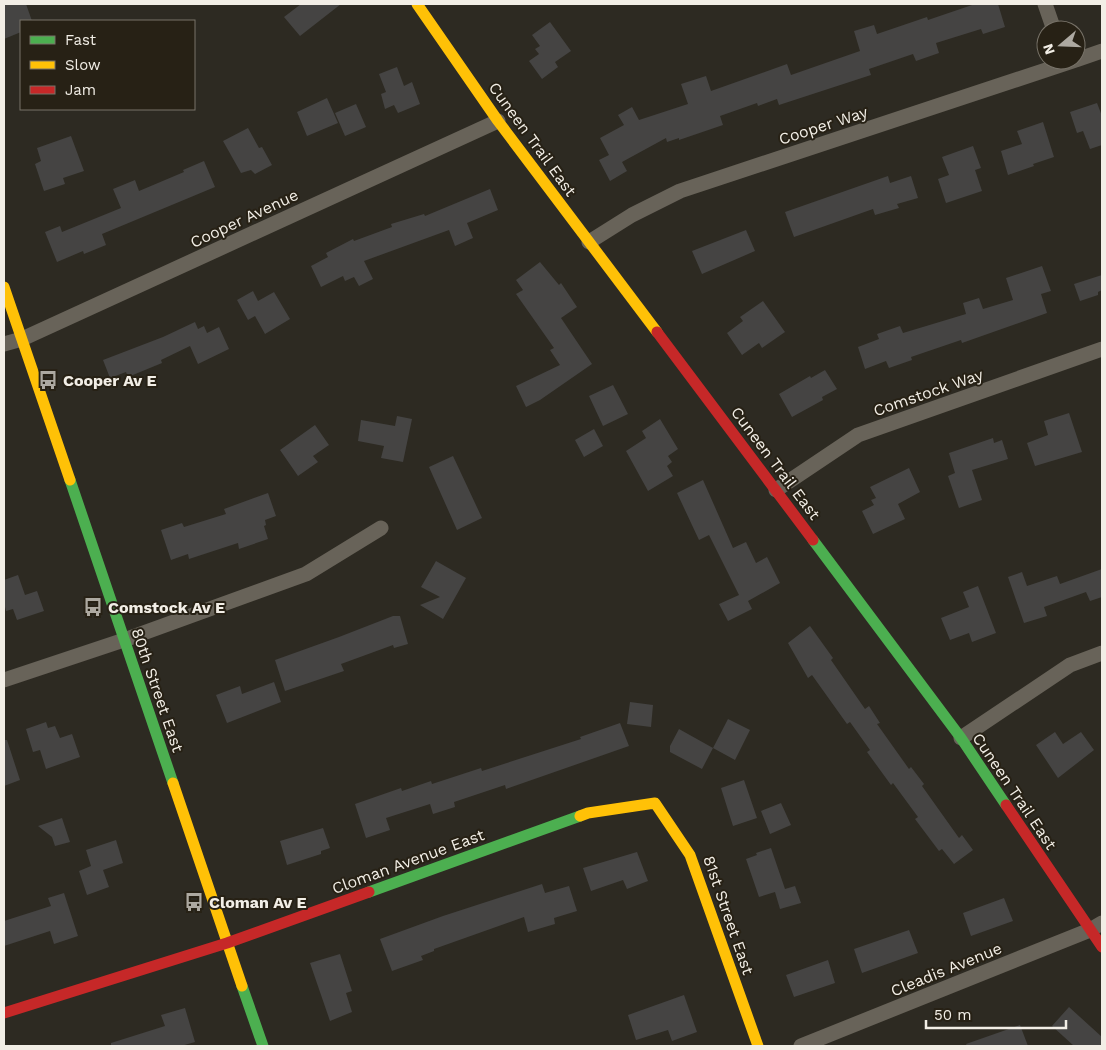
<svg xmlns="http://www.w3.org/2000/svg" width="1106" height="1050" font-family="'Work Sans',sans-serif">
	<rect width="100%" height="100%" fill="#2d2a22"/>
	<path fill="#454443" d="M 4,4 L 26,4 L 32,21 L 21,21 L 21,32 L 4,39 Z
		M 301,4 L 341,4 L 300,36 L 284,17 Z
		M 975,4 L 998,4 L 1005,27 L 983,34 L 981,29 L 936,43 L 939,53 L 916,61 L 913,54 L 869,69 L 871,75 L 779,105 L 777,99 L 758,106 L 757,103 L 720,116 L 723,125 L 679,140 L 679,138 L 667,142 L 666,138 L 622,162 L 627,171 L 610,181 L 599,160 L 609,155 L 600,138 L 624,125 L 618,115 L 632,107 L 639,120 L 688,104 L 681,84 L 706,76 L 711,91 L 787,64 L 791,75 L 860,51 L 854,31 L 874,25 L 877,34 L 927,17 L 928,20 Z
		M 550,22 L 571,51 L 555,62 L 558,67 L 542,79 L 529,61 L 539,54 L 535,49 L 540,46 L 532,35 Z
		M 397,67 L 404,86 L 412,82 L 420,104 L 398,113 L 394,105 L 385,109 L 381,94 L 386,92 L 379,74 Z
		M 327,98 L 338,123 L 307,136 L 297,112 Z
		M 1097,103 L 1102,116 L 1102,145 L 1090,149 L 1083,131 L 1077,133 L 1070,112 Z
		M 356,104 L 366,127 L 345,136 L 335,113 Z
		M 1043,122 L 1054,157 L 1033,164 L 1034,166 L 1008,175 L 1001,151 L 1022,144 L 1017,131 Z
		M 248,128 L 259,148 L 262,147 L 272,165 L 255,174 L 251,170 L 241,173 L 223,141 Z
		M 71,136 L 84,171 L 63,178 L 65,184 L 44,191 L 35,164 L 41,161 L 37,148 Z
		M 973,146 L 981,168 L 975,170 L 982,191 L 946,203 L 938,179 L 949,175 L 942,157 Z
		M 204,161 L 215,187 L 102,234 L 106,245 L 84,254 L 83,251 L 57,262 L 45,232 L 60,226 L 62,232 L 121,208 L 113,189 L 135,180 L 139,191 L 184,172 L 183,170 Z
		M 888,176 L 890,183 L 911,176 L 918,198 L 897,204 L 899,208 L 875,215 L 873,209 L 794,237 L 785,212 Z
		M 490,189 L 498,210 L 467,223 L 473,238 L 455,246 L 449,230 L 364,261 L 373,279 L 359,286 L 354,277 L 345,281 L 343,276 L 321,287 L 311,266 L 328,257 L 326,253 L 353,239 L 354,241 L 392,227 L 391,224 L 424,214 L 425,216 Z
		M 746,230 L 755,251 L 702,274 L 692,251 Z
		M 540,262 L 559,285 L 561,283 L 577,307 L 561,318 L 592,364 L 540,400 L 526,407 L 516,386 L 560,365 L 550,350 L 554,348 L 516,294 L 523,290 L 516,280 Z
		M 1042,266 L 1051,291 L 1041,294 L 1047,313 L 962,343 L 961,340 L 911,357 L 912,360 L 889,368 L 886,361 L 865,369 L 858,347 L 879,339 L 877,334 L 900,326 L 903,333 L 966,314 L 963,303 L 979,298 L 983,309 L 1013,300 L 1006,278 Z
		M 1102,275 L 1102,290 L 1098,292 L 1098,295 L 1080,301 L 1074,284 Z
		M 253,291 L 258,301 L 274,292 L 290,319 L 265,334 L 255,316 L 248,320 L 237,300 Z
		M 763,301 L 785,332 L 762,348 L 759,343 L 742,355 L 727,333 L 743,321 L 740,317 Z
		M 195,322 L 198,329 L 204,326 L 207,333 L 219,327 L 229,349 L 198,364 L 190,346 L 161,360 L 162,363 L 128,377 L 126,372 L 110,378 L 103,360 L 163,337 Z
		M 825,370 L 837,389 L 822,397 L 823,400 L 792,417 L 779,394 L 810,376 L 811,378 Z
		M 613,385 L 628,414 L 603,426 L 589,396 Z
		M 1069,413 L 1082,452 L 1035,466 L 1027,443 L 1048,435 L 1044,421 Z
		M 397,416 L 412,419 L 403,462 L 381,458 L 384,446 L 358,441 L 361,420 L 395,426 Z
		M 660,419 L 678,449 L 668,456 L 672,462 L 667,466 L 673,476 L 648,491 L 626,451 L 646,438 L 642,431 Z
		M 315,425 L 329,445 L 313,456 L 318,462 L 298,476 L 280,450 Z
		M 594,429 L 603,446 L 584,457 L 575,440 Z
		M 993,438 L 994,443 L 1002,440 L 1008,459 L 972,470 L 982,500 L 959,508 L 948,476 L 955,473 L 949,453 Z
		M 453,456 L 482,518 L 457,530 L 429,467 Z
		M 909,468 L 920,492 L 898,504 L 905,519 L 873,534 L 862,511 L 874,505 L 871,500 L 876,498 L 870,487 Z
		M 703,480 L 733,548 L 746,542 L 756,563 L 767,557 L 780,583 L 748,601 L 752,609 L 728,621 L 719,604 L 739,595 L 709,535 L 699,540 L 677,493 Z
		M 268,493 L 276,516 L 265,520 L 266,525 L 264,526 L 268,539 L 239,549 L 238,543 L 189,559 L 188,554 L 171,560 L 161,530 L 182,523 L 184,527 L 226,514 L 224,509 Z
		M 436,561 L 466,578 L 443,619 L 420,605 L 440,597 L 421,587 Z
		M 1102,569 L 1102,597 L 1090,601 L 1086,592 L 1044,607 L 1047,616 L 1024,623 L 1008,577 L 1022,572 L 1027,586 L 1057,576 L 1060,584 Z
		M 18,575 L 25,595 L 37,591 L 44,611 L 17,620 L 13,609 L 6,611 L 4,603 L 4,580 Z
		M 978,586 L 996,633 L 972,642 L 969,633 L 950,640 L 941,618 L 969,607 L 963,592 Z
		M 393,616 L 400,616 L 408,644 L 394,648 L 393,645 L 341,664 L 344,671 L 285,691 L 275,660 L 339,637 Z
		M 810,626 L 833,658 L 831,660 L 865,709 L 869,706 L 880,723 L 877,724 L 909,769 L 911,767 L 924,784 L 922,786 L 959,838 L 962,835 L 973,850 L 954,864 L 942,849 L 939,851 L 915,819 L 918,817 L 893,783 L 891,785 L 867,752 L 870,750 L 850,722 L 847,724 L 812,675 L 808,678 L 788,643 Z
		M 274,682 L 281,702 L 227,723 L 216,695 L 240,686 L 242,694 Z
		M 630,702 L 653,705 L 651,727 L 627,724 Z
		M 728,719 L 750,730 L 735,760 L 713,748 Z
		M 46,722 L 48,728 L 55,726 L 60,738 L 72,734 L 80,757 L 46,769 L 40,750 L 33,752 L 26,729 Z
		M 620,723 L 629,746 L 506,789 L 505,785 L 454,802 L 455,807 L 433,814 L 430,804 L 386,818 L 390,830 L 366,838 L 355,804 L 401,788 L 402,791 L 431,781 L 432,784 L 481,768 L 482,771 L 581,739 L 580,737 Z
		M 679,729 L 713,748 L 702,769 L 670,752 L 670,746 Z
		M 1055,732 L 1063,744 L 1081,732 L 1094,750 L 1058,778 L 1036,745 Z
		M 4,740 L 7,740 L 20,780 L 4,786 Z
		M 744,780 L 757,818 L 733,826 L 721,788 Z
		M 781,803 L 791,825 L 770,834 L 761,811 Z
		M 62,818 L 70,842 L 55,846 L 52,837 L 38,826 Z
		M 323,828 L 330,848 L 321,851 L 321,854 L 287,865 L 280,841 Z
		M 116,840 L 123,863 L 103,870 L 109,887 L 87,895 L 79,871 L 91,866 L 86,850 Z
		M 771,848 L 785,889 L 795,886 L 801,903 L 780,909 L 775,892 L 759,897 L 746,859 L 757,855 L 756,853 Z
		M 637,852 L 648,881 L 627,889 L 623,880 L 591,891 L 583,868 Z
		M 542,884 L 545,893 L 569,886 L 577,911 L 554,918 L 555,924 L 528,932 L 524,917 L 434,949 L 434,951 L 421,956 L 423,960 L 392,971 L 380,939 L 443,916 Z
		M 64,893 L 78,936 L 54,944 L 50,931 L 4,946 L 4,921 L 51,906 L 48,898 Z
		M 1004,898 L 1013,921 L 971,936 L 963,913 Z
		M 909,930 L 918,953 L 862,973 L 854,949 Z
		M 340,954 L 352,991 L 346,993 L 352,1012 L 330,1021 L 310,963 Z
		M 828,960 L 835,983 L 794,997 L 786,975 Z
		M 684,995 L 697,1032 L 672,1041 L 668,1030 L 636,1040 L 628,1015 Z
		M 1069,1007 L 1102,1037 L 1102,1046 L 1074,1046 L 1052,1026 Z
		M 185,1008 L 195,1042 L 181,1046 L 111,1046 L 111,1043 L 165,1026 L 161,1015 Z
		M 1020,1025 L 1028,1046 L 967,1046 L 966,1044 Z"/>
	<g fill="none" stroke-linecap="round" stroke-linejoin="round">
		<path stroke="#686359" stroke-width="15" d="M 1045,4 L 1054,30
			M 1076,60 L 1102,51
			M 589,242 L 632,215 L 680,191 L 1076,60
			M 4,344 L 22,339 L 498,121
			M 776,490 L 858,435 L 1102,349
			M 4,680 L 124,640 L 306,574 L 381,528
			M 961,738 L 1070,665 L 1102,653
			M 801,1046 L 1090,930 L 1102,923"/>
		<path stroke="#4caf50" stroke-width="11" d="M 70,480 L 173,783
			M 813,540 L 961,738 L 1006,805
			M 369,892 L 580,816
			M 242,986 L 263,1046"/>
		<path stroke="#ffc107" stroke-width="11" d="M 417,4 L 498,121 L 657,332
			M 4,287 L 70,480
			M 173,783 L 242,986
			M 580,816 L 588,813 L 655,803 L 690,855 L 758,1046"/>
		<path stroke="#c62828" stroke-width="11" d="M 657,332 L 813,540
			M 1006,805 L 1102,947
			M 4,1013 L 227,943 L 369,892"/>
	</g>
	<defs>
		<g id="bus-bare" transform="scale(1.5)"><path d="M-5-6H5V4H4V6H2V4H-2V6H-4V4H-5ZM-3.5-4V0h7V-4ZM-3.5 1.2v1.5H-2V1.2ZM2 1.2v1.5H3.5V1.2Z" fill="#ada9a1" stroke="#272115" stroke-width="2.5" paint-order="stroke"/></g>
	</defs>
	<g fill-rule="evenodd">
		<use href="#bus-bare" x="48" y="380"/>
		<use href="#bus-bare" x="93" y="607"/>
		<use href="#bus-bare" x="194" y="902"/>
	</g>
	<g text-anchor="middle" stroke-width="4" stroke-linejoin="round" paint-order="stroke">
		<g font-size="16" fill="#f2eee6" stroke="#272115">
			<text transform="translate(823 125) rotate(-18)" y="6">Cooper Way</text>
			<text transform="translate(533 139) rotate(54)" y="6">Cuneen Trail East</text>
			<text transform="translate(244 218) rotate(-25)" y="6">Cooper Avenue</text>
			<text transform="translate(928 392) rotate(-19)" y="6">Comstock Way</text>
			<text transform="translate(776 463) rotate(53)" y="6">Cuneen Trail East</text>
			<text transform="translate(158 690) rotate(71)" y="6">80th Street East</text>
			<text transform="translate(1015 791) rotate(56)" y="6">Cuneen Trail East</text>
			<text transform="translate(408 861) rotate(-20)" y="6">Cloman Avenue East</text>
			<text transform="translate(729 915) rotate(71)" y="6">81st Street East</text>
			<text transform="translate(946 969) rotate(-22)" y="6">Cleadis Avenue</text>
		</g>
		<g font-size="16" font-weight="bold" fill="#f2eee6" stroke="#272115" text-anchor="start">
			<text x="63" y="386">Cooper Av E</text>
			<text x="108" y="613">Comstock Av E</text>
			<text x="209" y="908">Cloman Av E</text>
		</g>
	</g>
	<rect width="1106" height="1050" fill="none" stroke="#f2eee6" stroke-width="10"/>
	<rect x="20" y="20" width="175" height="90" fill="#272115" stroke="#787369"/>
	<rect x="30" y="36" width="25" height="8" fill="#4caf50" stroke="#787369"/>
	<text x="65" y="45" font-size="15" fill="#f2eee6">Fast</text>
	<rect x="30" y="61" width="25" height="8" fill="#ffc107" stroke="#787369"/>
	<text x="65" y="70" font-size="15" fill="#f2eee6">Slow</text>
	<rect x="30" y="86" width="25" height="8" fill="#c62828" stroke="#787369"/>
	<text x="65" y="95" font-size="15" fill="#f2eee6">Jam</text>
	<g transform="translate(1061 45) rotate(251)"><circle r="24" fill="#272115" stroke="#787369"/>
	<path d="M0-4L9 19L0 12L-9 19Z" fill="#ada9a1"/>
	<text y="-8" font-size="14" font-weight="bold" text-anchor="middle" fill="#f2eee6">N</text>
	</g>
	<path d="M926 1020v8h140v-8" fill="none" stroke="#f2eee6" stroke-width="2.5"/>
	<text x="934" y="1020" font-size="15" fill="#f2eee6" stroke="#272115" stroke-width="4" paint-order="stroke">50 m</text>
</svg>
